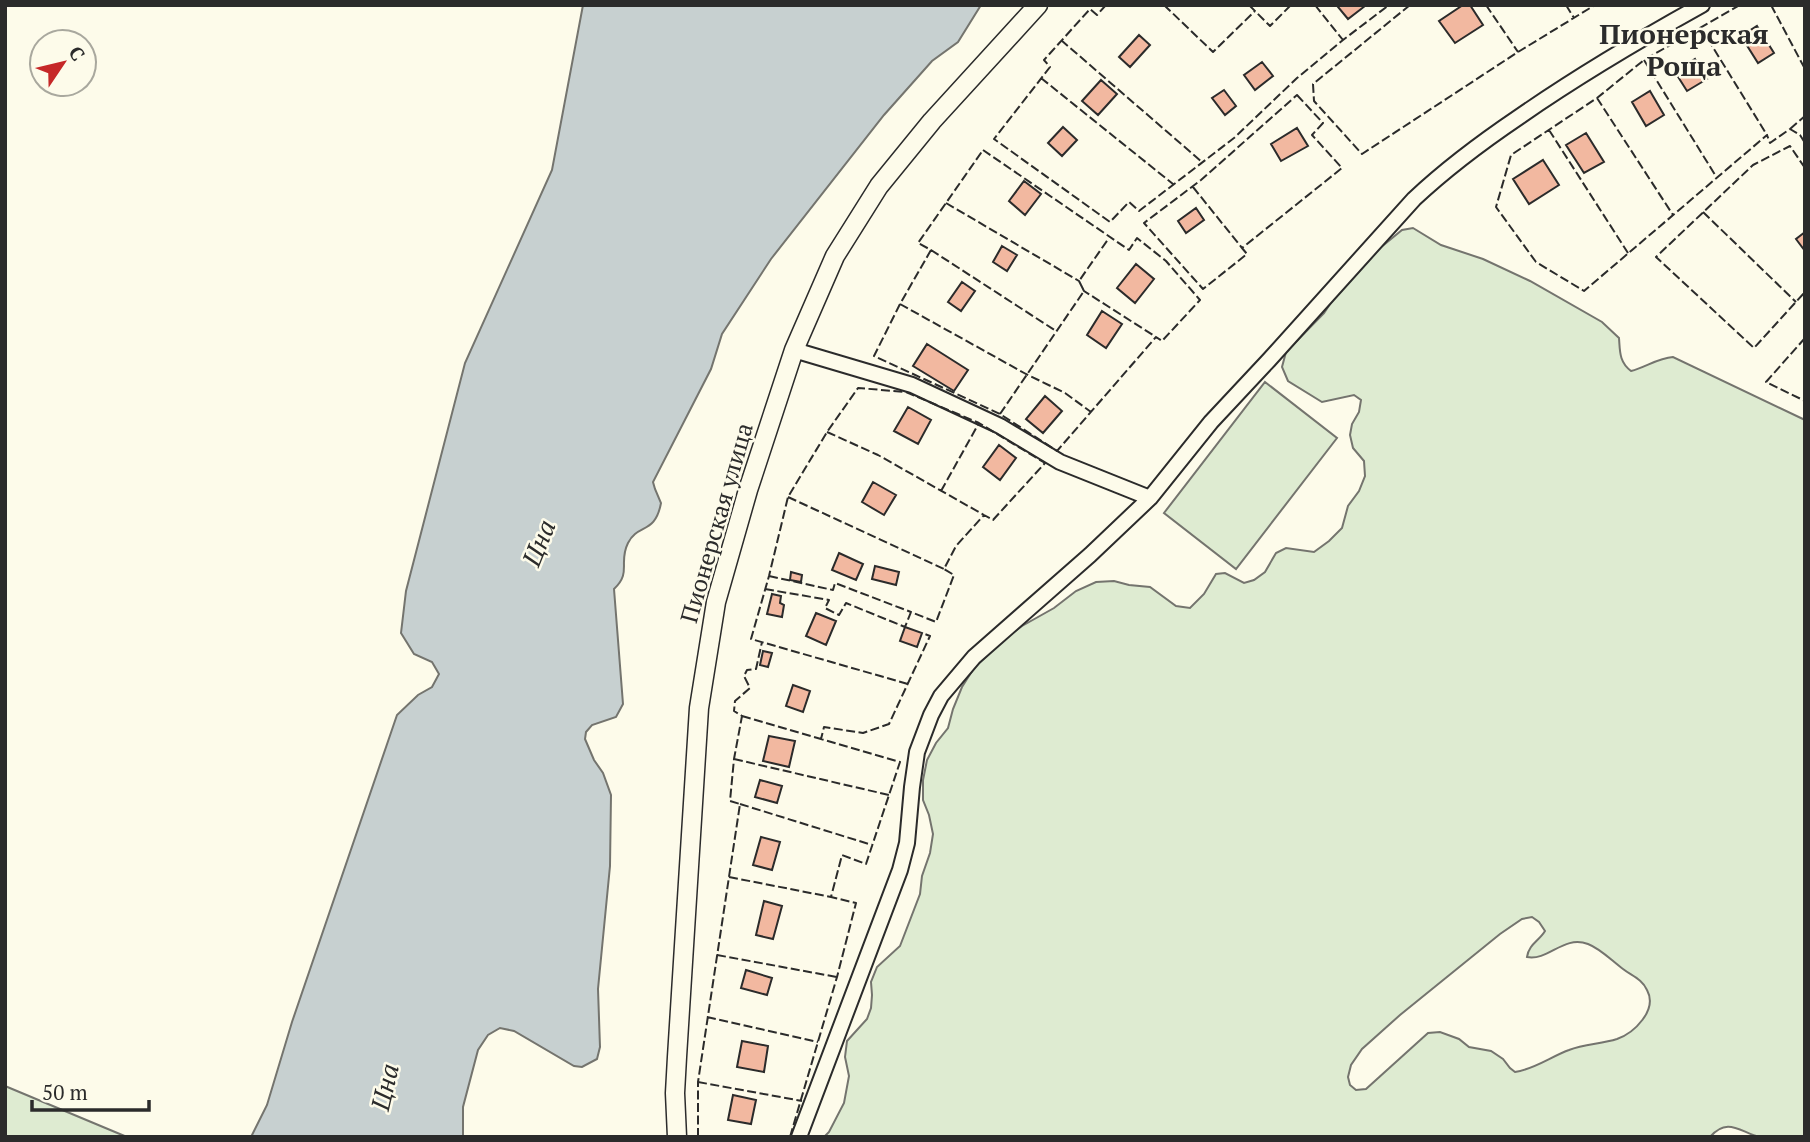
<svg xmlns="http://www.w3.org/2000/svg" width="1810" height="1142" font-family="'PT Serif',serif">
	<rect width="100%" height="100%" fill="#fdfbea"/>
	<path fill="#deebd1" stroke="#74746e" stroke-width="2" fill-rule="evenodd" d="M 1413,228 L 1441,245 L 1483,259 L 1530,281 L 1602,322 L 1619,338 C 1620,351 1619,362 1631,371 C 1646,367 1658,358 1673,357 L 1805,420 L 1805,1137 C 1791,1137 1774,1139 1760,1137 C 1741,1133 1728,1116 1710,1137 L 824,1137 L 829,1132 L 844,1103 L 849,1076 L 845,1057 L 847,1041 L 867,1019 L 871,1008 L 872,995 L 871,982 L 877,967 L 900,946 L 920,894 L 922,876 L 930,853 L 933,834 L 929,815 L 923,800 L 923,780 L 927,760 L 936,743 L 948,728 L 953,709 L 962,687 L 974,668 L 1003,640 L 1022,626 L 1054,608 L 1076,591 L 1096,582 L 1114,581 L 1129,585 L 1150,587 L 1176,606 L 1190,608 L 1204,594 L 1216,574 L 1225,573 L 1244,583 L 1254,580 L 1265,572 L 1276,553 L 1286,548 L 1314,552 L 1329,541 L 1342,528 L 1348,506 L 1359,491 L 1365,476 L 1364,461 L 1353,448 L 1350,435 L 1352,424 L 1359,412 L 1361,400 L 1354,395 L 1322,402 L 1288,381 L 1282,367 L 1286,352 L 1324,313 L 1344,283 L 1380,248 L 1402,230 ZM 1532,917 L 1539,922 L 1545,931 C 1539,941 1529,944 1527,957 C 1549,961 1563,935 1588,944 C 1601,949 1612,961 1623,969 C 1632,976 1642,979 1647,990 C 1658,1010 1634,1033 1617,1039 C 1601,1044 1584,1044 1569,1050 C 1550,1057 1535,1069 1515,1072 L 1510,1068 L 1503,1059 L 1491,1051 L 1469,1047 L 1459,1039 L 1440,1032 L 1428,1033 L 1366,1089 L 1356,1090 L 1350,1085 L 1348,1077 L 1351,1065 L 1362,1049 L 1400,1015 L 1500,934 L 1522,919 Z
		M 1265,382 L 1337,438 L 1236,569 L 1164,513 Z
		M 5,1086 L 127,1137 L 5,1137 Z"/>
	<path fill="#c7d0d0" stroke="#74746e" stroke-width="2" d="M 583,5 L 981,5 L 958,42 L 932,61 L 884,115 L 771,259 L 722,334 L 711,369 L 653,482 L 655,489 L 661,503 C 655,535 638,523 628,543 C 618,563 632,572 614,589 L 623,704 L 616,717 L 592,725 L 586,732 L 585,739 L 594,760 L 603,773 L 611,795 L 610,866 L 598,989 L 600,1047 L 597,1059 L 582,1067 L 574,1066 L 514,1031 L 500,1028 L 488,1035 L 478,1050 L 463,1107 L 463,1137 L 251,1137 L 267,1105 L 292,1022 L 397,715 L 418,695 L 432,687 L 439,674 L 432,662 L 414,654 L 401,633 L 406,591 L 465,363 L 552,170 Z"/>
	<path fill="#f2b8a0" stroke="#2b2b2b" stroke-width="2" d="M 1341,5 L 1364,5 L 1365,6 L 1348,19 L 1338,7 Z
		M 1463,5 L 1470,5 L 1483,25 L 1455,43 L 1439,21 Z
		M 1757,26 L 1774,53 L 1758,63 L 1741,36 Z
		M 1139,35 L 1150,45 L 1130,67 L 1119,57 Z
		M 1695,59 L 1707,79 L 1687,91 L 1675,72 Z
		M 1262,62 L 1273,76 L 1255,90 L 1244,75 Z
		M 1101,80 L 1117,94 L 1098,115 L 1082,101 Z
		M 1224,90 L 1236,106 L 1225,115 L 1212,98 Z
		M 1650,91 L 1664,115 L 1646,126 L 1632,102 Z
		M 1063,127 L 1077,140 L 1062,156 L 1048,143 Z
		M 1297,128 L 1308,146 L 1281,161 L 1271,144 Z
		M 1586,133 L 1604,162 L 1584,173 L 1566,145 Z
		M 1543,160 L 1559,185 L 1529,204 L 1513,179 Z
		M 1024,181 L 1041,194 L 1025,215 L 1009,201 Z
		M 1196,208 L 1204,220 L 1186,233 L 1178,221 Z
		M 1805,232 L 1805,251 L 1796,239 Z
		M 1002,246 L 1017,255 L 1007,271 L 993,262 Z
		M 1136,264 L 1154,279 L 1135,303 L 1117,288 Z
		M 962,282 L 975,291 L 961,311 L 948,302 Z
		M 1102,311 L 1122,324 L 1106,348 L 1087,335 Z
		M 927,344 L 968,370 L 954,391 L 913,366 Z
		M 1045,396 L 1062,411 L 1043,433 L 1026,419 Z
		M 908,407 L 931,420 L 918,444 L 894,431 Z
		M 999,445 L 1016,458 L 1000,480 L 983,467 Z
		M 873,482 L 896,495 L 884,515 L 862,502 Z
		M 839,553 L 863,564 L 856,580 L 832,570 Z
		M 875,566 L 899,572 L 896,585 L 872,579 Z
		M 791,572 L 802,575 L 801,582 L 790,580 Z
		M 772,594 L 781,596 L 780,603 L 784,605 L 782,617 L 767,614 Z
		M 816,613 L 836,621 L 826,645 L 806,636 Z
		M 905,627 L 922,633 L 917,647 L 900,641 Z
		M 763,651 L 772,653 L 768,667 L 760,665 Z
		M 793,685 L 810,691 L 803,712 L 786,706 Z
		M 769,736 L 795,741 L 789,767 L 763,761 Z
		M 760,780 L 782,786 L 777,803 L 755,797 Z
		M 761,837 L 780,842 L 772,870 L 753,865 Z
		M 764,901 L 782,906 L 773,939 L 756,935 Z
		M 746,970 L 772,978 L 767,995 L 741,988 Z
		M 742,1041 L 768,1046 L 764,1072 L 737,1067 Z
		M 733,1095 L 756,1100 L 751,1124 L 728,1120 Z"/>
	<g fill="none" stroke-linecap="round" stroke-linejoin="round">
		<g stroke="#2b2b2b" stroke-width="18">
			<path id="minor" d="M 794,350 L 912,385 L 1000,426 L 1060,462 L 1150,498
				M 799,1137 L 900,870 L 907,843 L 912,787 L 917,752 L 931,715 L 941,696 L 974,657 L 1090,555 L 1150,498 L 1211,422 L 1269,360 L 1414,199 C 1447,168 1482,142 1519,117 C 1578,76 1639,40 1702,5"/>
		</g>
		<g stroke="#2b2b2b" stroke-width="21">
			<path id="tertiary" d="M 677,1137 L 675,1093 L 677,1057 L 699,708 L 716,602 L 748,490 L 794,350 L 835,256 L 879,186 L 932,121 L 1038,5"/>
		</g>
		<use href="#minor" stroke="#fdfbea" stroke-width="14"/>
		<use href="#tertiary" stroke="#fdfbea" stroke-width="18"/>
		<path stroke="#2b2b2b" stroke-width="2" stroke-dasharray="9 3.5" stroke-linecap="butt" d="M 1106,5 L 1097,15 L 1090,9 L 1044,60 L 1050,67 L 994,139 L 1110,222 L 1129,202 L 1139,211 L 1234,138 L 1297,78 L 1343,40 L 1389,5
			M 1164,5 L 1213,52 L 1255,11
			M 1249,5 L 1270,26 L 1291,5
			M 1315,5 L 1343,40
			M 1410,5 L 1313,84 L 1314,101 L 1362,154 L 1518,52 L 1595,5
			M 1486,5 L 1518,52
			M 1566,5 L 1574,18
			M 1740,5 L 1644,60 L 1597,98 L 1511,155 L 1496,207 L 1536,262 L 1584,291 L 1767,135 L 1770,143 L 1790,129 L 1800,135 L 1805,143
			M 1771,5 L 1805,69
			M 1701,28 L 1767,135
			M 1061,40 L 1202,162
			M 1644,60 L 1717,178
			M 1041,78 L 1173,184
			M 1297,95 L 1323,123 L 1312,135 L 1342,168 L 1242,248 L 1247,254 L 1203,289 L 1144,223 L 1201,180 Z
			M 1597,98 L 1673,215
			M 1790,129 L 1805,116
			M 1549,130 L 1628,253
			M 983,150 L 1129,250 L 1137,238 L 1166,261 L 1200,300 L 1162,341 L 1156,337 L 1057,451 L 1000,414 L 874,356 L 900,304 L 931,250 L 918,243 Z
			M 1805,168 L 1790,146 L 1753,165 L 1656,257 L 1754,348 L 1805,292
			M 1193,187 L 1242,248
			M 946,203 L 1079,281 L 1084,291 L 1156,337
			M 1703,212 L 1796,302
			M 931,250 L 1056,331
			M 900,304 L 1026,374 L 1065,393 L 1091,412
			M 1805,338 L 1766,382 L 1805,401
			M 1000,414 L 1084,291 L 1079,281 L 1109,238
			M 827,432 L 878,455 L 984,515
			M 941,491 L 979,423
			M 788,497 L 944,569
			M 769,576 L 833,590 L 835,583 L 911,612
			M 765,589 L 829,600 L 825,608 L 839,615 L 846,603 L 905,627 L 911,612 L 936,622 L 954,575 L 944,569 L 956,546 L 984,515 L 993,520 L 1045,463 L 979,423 L 906,392 L 858,388 L 827,432 L 788,497 L 769,576 L 751,639 L 908,684
			M 742,716 L 821,739
			M 734,759 L 889,795
			M 740,804 L 872,845
			M 729,877 L 831,897
			M 717,955 L 837,977
			M 707,1017 L 818,1042
			M 698,1082 L 802,1101
			M 698,1137 L 698,1082 L 740,804 L 730,801 L 734,759 L 742,716 L 734,711 L 735,701 L 750,688 L 744,676 L 747,670 L 756,669 L 762,642
			M 790,1137 L 837,977 L 856,903 L 831,897 L 842,855 L 866,864 L 900,762 L 821,739 L 824,727 L 863,733 L 889,724 L 930,636 L 922,633"/>
	</g>
	<g text-anchor="middle" stroke-width="5" stroke-linejoin="round" paint-order="stroke">
		<g font-size="24" fill="#2b2b2b" stroke="#fdfbea">
			<text transform="translate(717 523) rotate(-74)" y="8">Пионерская улица</text>
		</g>
		<g font-size="26" font-style="italic" fill="#2b2b2b" stroke="#fdfbea">
			<text transform="translate(539 543) rotate(-68)" y="9">Цна</text>
			<text transform="translate(385 1087) rotate(-77)" y="9">Цна</text>
		</g>
		<g font-size="28" font-weight="bold" fill="#2b2b2b" stroke="#fdfbea">
			<text x="1684" y="44">Пионерская<tspan x="1684" dy="32">Роща</tspan></text>
		</g>
	</g>
	<rect width="1810" height="1142" fill="none" stroke="#2b2b2b" stroke-width="14"/>
	<g transform="translate(63 63) rotate(55)"><circle r="33" fill="#fdfbea" stroke="#a9a89e" stroke-width="2"/>
	<path d="M0-5L12 26L0 18L-12 26Z" fill="#c62828"/>
	<text y="-10" font-size="19" font-weight="bold" text-anchor="middle" fill="#2b2b2b">С</text>
	</g>
	<path d="M32 1100v10h117v-10" fill="none" stroke="#2b2b2b" stroke-width="3.5"/>
	<text x="42" y="1100" font-size="21" fill="#2b2b2b" stroke="#fdfbea" stroke-width="5" paint-order="stroke">50 m</text>
</svg>
